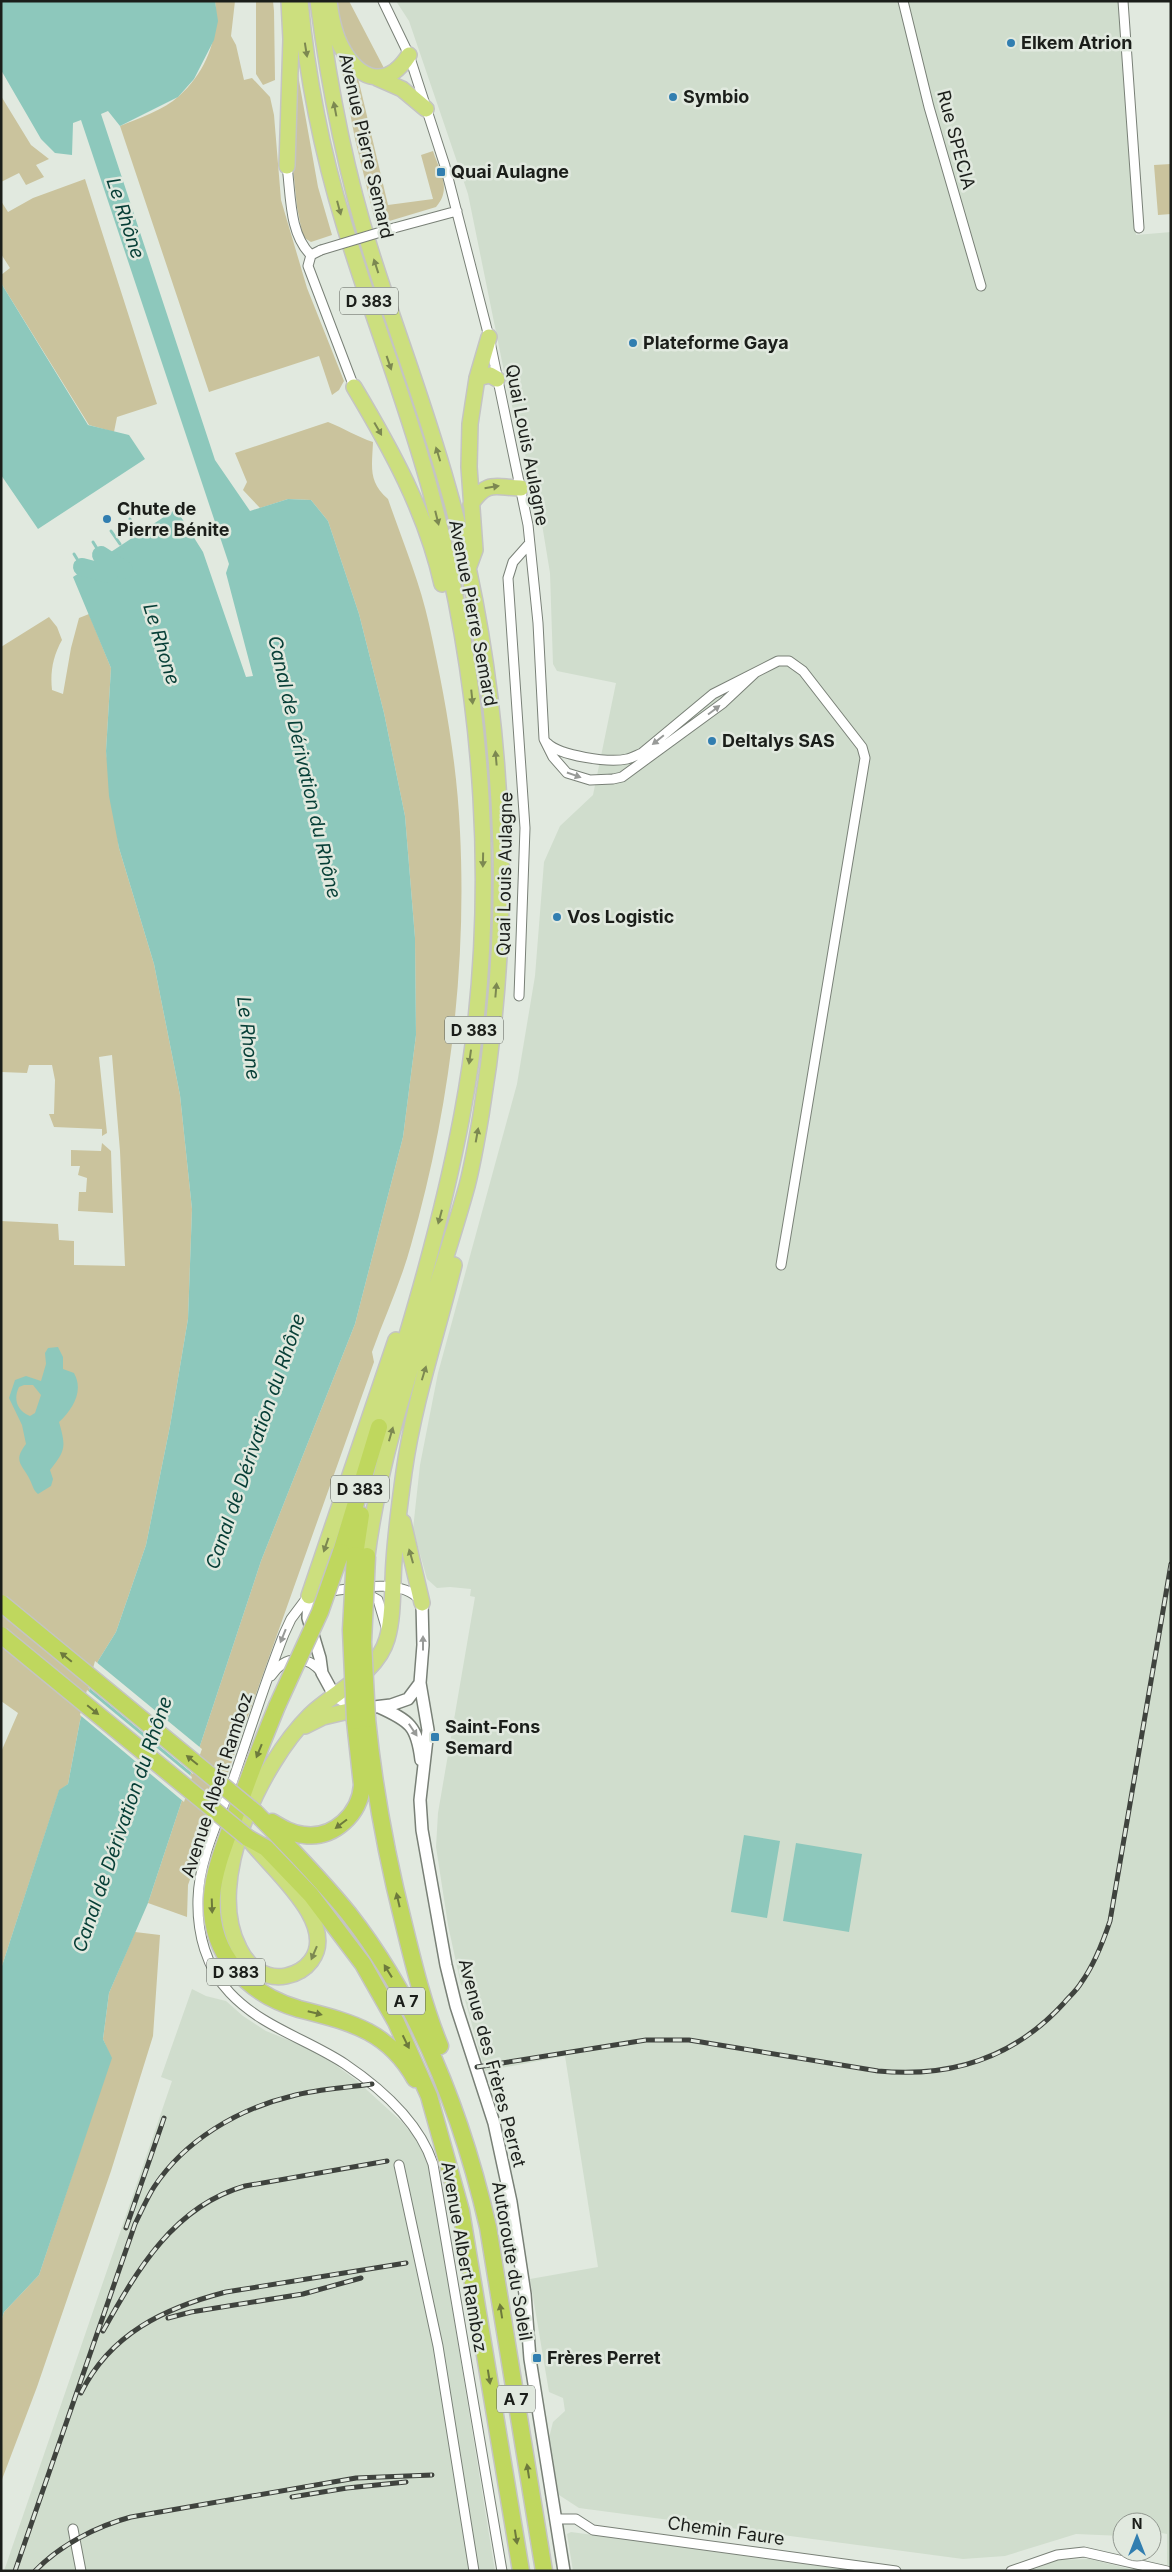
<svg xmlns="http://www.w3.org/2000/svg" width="1172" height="2572" font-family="Inter,sans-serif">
	<rect width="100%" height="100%" fill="#e1e9df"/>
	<path fill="#d0ddcd" d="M 396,1 L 1118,1 L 1136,235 L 1171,232 L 1171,2566 L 1167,2565 L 1167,2534 L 1156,2532 L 1156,2540 L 1152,2539 L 1152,2522 L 1122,2522 L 1122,2536 L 1076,2534 L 1005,2556 L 963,2559 L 579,2508 L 559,2495 L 549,2438 L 553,2422 L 565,2411 L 563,2398 L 549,2392 L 530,2279 L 598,2267 L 565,2056 L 485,2071 L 465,2000 L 472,1996 L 472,1987 L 461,1985 L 448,1925 L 436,1847 L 438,1813 L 475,1597 L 470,1596 L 471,1589 L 450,1587 L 437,1588 L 427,1579 L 413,1529 L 420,1465 L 438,1373 L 517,1084 L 535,976 L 544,862 L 560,826 L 593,795 L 616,683 L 557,671 L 553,664 L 550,573 L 539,506 L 508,391 L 468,194 L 409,21 Z
		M 192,1989 L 206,1996 L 226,2001 L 243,2016 L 266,2031 L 301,2045 L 330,2061 L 356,2080 L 402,2122 L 419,2142 L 429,2166 L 495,2571 L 4,2571 L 172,2081 L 161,2077 Z
		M 571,2532 L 856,2571 L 573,2571 L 567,2534 Z
		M 1090,2559 L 1137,2571 L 1031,2571 L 1056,2560 Z"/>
	<path fill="#cac39d" d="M 215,1 L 235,1 L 231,36 L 236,45 L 244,80 L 252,78 L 270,97 L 274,115 L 281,200 L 307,288 L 344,381 L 339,390 L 332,395 L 319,356 L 209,392 L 120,126 C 139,118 164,110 179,96 C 206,72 220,36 215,1 Z
		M 256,1 L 273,1 L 274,11 L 275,80 L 263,85 L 256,74 Z
		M 336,1 L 349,1 L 386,72 C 363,73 345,45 339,25 C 337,18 337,9 336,1 Z
		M 339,55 L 358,78 L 388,205 L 433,199 L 421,155 L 433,151 C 440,172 452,189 436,207 L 376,225 L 355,139 Z
		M 295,74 L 298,75 L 318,187 L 332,235 L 311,242 L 303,237 L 297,207 L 291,148 Z
		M 1,96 L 31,145 L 49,159 L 36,165 L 44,177 L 26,185 L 19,173 L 1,182 Z
		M 1171,164 L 1171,214 L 1158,215 L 1154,165 Z
		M 85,179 L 157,404 L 117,417 L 114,432 L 89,425 L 1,283 L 1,275 L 10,268 L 1,254 L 1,201 L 8,212 L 33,198 Z
		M 328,422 C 344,428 357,437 373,442 C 372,467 368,482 388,499 C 402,540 420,582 429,624 C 444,692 457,762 460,832 C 467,969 449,1113 411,1245 C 401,1282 385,1316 372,1352 L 374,1362 L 188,1885 L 187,1917 L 148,1903 L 261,1561 L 355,1324 L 403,1137 L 416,1035 L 415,938 L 405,816 L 384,713 L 359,614 L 328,521 L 311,500 L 288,499 L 260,508 L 243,490 L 247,482 L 235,453 Z
		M 89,614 L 111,668 L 106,751 L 119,848 L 154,964 L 180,1095 L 192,1209 L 188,1319 L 170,1426 L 146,1545 L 116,1632 L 98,1661 L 80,1721 L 68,1784 L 59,1791 L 1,1969 L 1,1752 L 18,1713 L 1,1701 L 1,1221 L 58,1224 L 59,1240 L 74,1241 L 74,1265 L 125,1266 L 120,1151 L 112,1055 L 99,1057 L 107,1133 L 102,1136 L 102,1129 L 54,1127 L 49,1114 L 54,1114 L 55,1080 L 52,1065 L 29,1065 L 27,1073 L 1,1072 L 1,647 L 49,617 L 57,627 L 62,640 C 53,656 50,672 52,690 L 63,694 L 71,648 L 79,618 Z
		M 102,1143 L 111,1151 L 113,1213 L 78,1211 L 79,1192 L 86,1192 L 87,1178 L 78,1175 L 80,1166 L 71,1166 L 71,1150 L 101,1151 Z
		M 135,1932 L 160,1935 L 153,2036 L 111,2171 L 37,2387 L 1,2482 L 1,2321 L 4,2312 L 39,2275 L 111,2058 L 103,2039 L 109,1993 Z"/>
	<path fill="#8dc8bc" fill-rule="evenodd" d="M 1,1 L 215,1 L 218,21 L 214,40 L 194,79 L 178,97 L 120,126 L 108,111 L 101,114 L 215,460 L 250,511 L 288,499 L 311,500 L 328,521 L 359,614 L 384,713 L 405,816 L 415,938 L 416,1035 L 403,1137 L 355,1324 L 261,1561 L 148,1903 L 109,1993 L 103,2039 L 112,2058 L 39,2275 L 4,2312 L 1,2321 L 1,1969 L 59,1790 L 68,1784 L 80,1721 L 98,1661 L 116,1632 L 146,1545 L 170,1426 L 188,1319 L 192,1209 L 180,1095 L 154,964 L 119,848 L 109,796 L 106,751 L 111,668 L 73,577 L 176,509 L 203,552 L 246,677 L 253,676 L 226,573 L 229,564 L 81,120 L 73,123 L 72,155 L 55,153 L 41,139 L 1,70 Z
		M 1,283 L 88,425 L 129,435 L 145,459 L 38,529 L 1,475 Z
		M 58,1347 L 63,1357 L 63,1369 L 74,1373 C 84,1391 73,1409 59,1422 C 66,1447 66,1450 50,1470 L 53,1479 L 51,1486 L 38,1494 C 33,1490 33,1486 30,1480 C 23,1465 12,1462 26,1444 L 22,1425 L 9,1398 L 15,1380 L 26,1376 L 41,1381 L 46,1364 L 45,1353 L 48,1348 ZM 24,1385 L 33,1385 L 41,1395 L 35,1413 L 30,1416 C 17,1411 13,1399 19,1387 Z
		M 744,1835 L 780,1841 L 767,1918 L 731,1912 Z
		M 796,1843 L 862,1854 L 849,1932 L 783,1921 Z"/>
	<path fill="#e1e9df" d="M 95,1661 L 202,1749 L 193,1774 L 88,1687 Z
		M 87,1690 L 192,1777 L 184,1802 L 80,1715 Z"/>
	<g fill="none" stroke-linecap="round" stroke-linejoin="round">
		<path stroke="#8dc8bc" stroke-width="3" d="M 130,519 L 136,533
			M 111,531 L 120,544
			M 93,542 L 101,555
			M 74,554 L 82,567"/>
		<path stroke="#8dc8bc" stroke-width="18" d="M 101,555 L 124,570
			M 82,567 L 109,574"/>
		<g stroke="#798077" stroke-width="11">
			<path id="minor" d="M 383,1 L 409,55 L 445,166 L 489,337 L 528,525 L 538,623 L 544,739 L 553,757 L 567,773 L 590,780 L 613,779 L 622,777 L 723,703 L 755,673
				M 903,1 L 929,107 L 981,286
				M 1123,1 L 1139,228
				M 287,166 C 291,195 289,234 311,255
				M 394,228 L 457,211
				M 321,250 L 311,255 L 308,266 L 354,387
				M 547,743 C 560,756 609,763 627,759 C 632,758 637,755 642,753 L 713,694 L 778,661 L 789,661 L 803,671 L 862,747 L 865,758 L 781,1265
				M 519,996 L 525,828 L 508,578 L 513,562 L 529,544
				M 362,1591 L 378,1600 L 386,1627
				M 324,1592 C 351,1589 401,1577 420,1600
				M 309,1595 L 291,1619 L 284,1634 C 265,1682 250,1731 233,1780 C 220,1817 199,1859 198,1899 C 197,1933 206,1968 230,1993 C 262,2027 307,2039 345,2064 C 382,2089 419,2122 433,2164 L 502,2571
				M 271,1676 C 285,1655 307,1654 322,1673
				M 399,2165 L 438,2346 L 474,2571
				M 556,2519 L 576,2519 L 593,2530 L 896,2571
				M 73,2529 L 81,2571
				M 1011,2571 L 1057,2555 L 1084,2552 L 1167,2571"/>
		</g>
		<g stroke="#798077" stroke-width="14">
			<path id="tertiary" d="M 309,1596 L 308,1618 L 320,1658 L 322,1673 L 334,1695 L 357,1709 L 391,1705 L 408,1699 L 420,1683
				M 422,1603 L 423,1645 L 420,1683 L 428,1730 L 420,1800 L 422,1830 L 446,1965 L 456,2006 L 494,2123 L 511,2202 L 525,2294 L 530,2359 L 564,2571
				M 379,1707 C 410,1721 417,1726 421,1760"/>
		</g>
		<g stroke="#c4c4c3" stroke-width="18">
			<path id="trunk" d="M 300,1 C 307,76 322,152 344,224 C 370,311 404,395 428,482 C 485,687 501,906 462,1115 C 442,1221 411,1324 379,1427
				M 318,1 C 329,86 345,170 371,252 C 396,331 426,408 448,488 C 481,603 497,724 501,844 C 503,934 496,1026 481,1115 C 477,1139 473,1163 467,1186 C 433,1309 383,1429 367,1556
				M 329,1 C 331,18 334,35 343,50 C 361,82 388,88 409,55
				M 377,78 L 402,89 L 426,109
				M 287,166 L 291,39 L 289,1
				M 477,378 L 490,375 L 497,379
				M 354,387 C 391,449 426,512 442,584
				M 471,504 C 488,479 496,488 521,488
				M 468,569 L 475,550 L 469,467 L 470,424 L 477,378 L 489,337
				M 403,1522 L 422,1603
				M 309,1596 L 396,1340
				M 305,1726 L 323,1717 L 357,1709
				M 248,1838 C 268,1866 340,1923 311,1961 C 305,1969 296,1974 286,1976 C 265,1980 248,1967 239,1948 C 204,1881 261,1764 310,1715 C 335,1691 377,1674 387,1639 C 394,1615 392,1586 394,1561 C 396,1531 400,1501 404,1472 C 414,1401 437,1334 454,1265"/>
		</g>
		<g stroke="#c4c4c3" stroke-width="19">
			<path id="motorway" d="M 341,1552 L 379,1427
				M 355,1555 L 361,1515
				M 277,1706 C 262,1742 248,1779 235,1816 C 226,1841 214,1869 212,1896 C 208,1953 247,1994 299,2009 C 349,2022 388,2030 415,2079
				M 367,1719 C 374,1789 387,1858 404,1925 C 414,1966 424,2007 440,2046
				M 256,1813 C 288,1846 320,1878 349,1914 C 420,2005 462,2114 488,2227 L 544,2571
				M 272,1822 C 282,1828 292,1834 304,1835 C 334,1839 360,1814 362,1785 L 355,1721
				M 248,1838 L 266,1848 L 311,1895 L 363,1964 L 396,2022 L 429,2096 L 461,2211 L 521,2571"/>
		</g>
		<use href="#minor" stroke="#fff" stroke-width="9"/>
		<use href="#tertiary" stroke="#fff" stroke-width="11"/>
		<use href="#trunk" stroke="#ccdf7e" stroke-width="15"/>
		<use href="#motorway" stroke="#bfd75e" stroke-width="16"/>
		<g stroke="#3f433e" stroke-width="5">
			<path id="rail" d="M 477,2067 L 646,2040 L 689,2040 L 878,2071 C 951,2078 1014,2058 1064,2003 C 1069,1997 1077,1990 1081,1983 C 1094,1965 1103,1942 1110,1921 L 1171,1564
				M 126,2228 L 164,2118
				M 168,2318 L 191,2312 L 303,2294 L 361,2278
				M 103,2331 C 137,2270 174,2206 245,2186 L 387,2161
				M 81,2393 C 110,2334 164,2308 226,2292 L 406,2263
				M 292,2497 L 347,2488 L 406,2482
				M 15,2571 L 135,2224 C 141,2212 147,2198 154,2187 C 185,2140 238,2109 292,2096 C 318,2089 345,2088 372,2084
				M 35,2571 C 60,2545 97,2526 131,2517 L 356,2478 L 432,2475"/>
		</g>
		<use href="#rail" stroke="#e1e9df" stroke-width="3" stroke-dasharray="9" stroke-linecap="butt"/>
		<g stroke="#798077" stroke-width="11" stroke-linecap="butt">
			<path id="minor-bridge" d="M 321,250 L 394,228"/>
		</g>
		<g stroke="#c4c4c3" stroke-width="19" stroke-linecap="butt">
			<path id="motorway-bridge" d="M 355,1555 L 351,1630 L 355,1721
				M 367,1556 L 363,1642 L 367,1719
				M 1,1603 L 256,1813
				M 1,1635 L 248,1838
				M 277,1706 L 320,1612 L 341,1552"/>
		</g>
		<use href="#minor-bridge" stroke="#fff" stroke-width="9"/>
		<use href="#motorway-bridge" stroke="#bfd75e" stroke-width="16"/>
	</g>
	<defs><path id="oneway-solid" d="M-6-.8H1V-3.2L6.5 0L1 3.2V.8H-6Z" transform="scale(1.25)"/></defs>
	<g fill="#7c8851">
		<use href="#oneway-solid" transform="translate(306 50) rotate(81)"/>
		<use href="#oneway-solid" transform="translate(335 109) rotate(-101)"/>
		<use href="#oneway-solid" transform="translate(339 208) rotate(75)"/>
		<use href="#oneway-solid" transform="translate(376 266) rotate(-108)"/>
		<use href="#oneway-solid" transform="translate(389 363) rotate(71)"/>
		<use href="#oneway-solid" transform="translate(378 429) rotate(60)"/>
		<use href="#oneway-solid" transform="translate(438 454) rotate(-107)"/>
		<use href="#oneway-solid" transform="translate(492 487) rotate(-9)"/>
		<use href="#oneway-solid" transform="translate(437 518) rotate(76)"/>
		<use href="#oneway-solid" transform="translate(472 697) rotate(84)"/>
		<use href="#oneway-solid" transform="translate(496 758) rotate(-95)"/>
		<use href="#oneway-solid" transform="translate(483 860) rotate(91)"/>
		<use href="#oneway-solid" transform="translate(496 990) rotate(-85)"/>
		<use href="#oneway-solid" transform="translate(470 1057) rotate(98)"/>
		<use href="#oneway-solid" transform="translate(477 1135) rotate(-80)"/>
		<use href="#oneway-solid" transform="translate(440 1217) rotate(105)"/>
		<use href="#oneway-solid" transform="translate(424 1373) rotate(-73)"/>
		<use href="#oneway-solid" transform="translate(391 1434) rotate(-74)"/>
		<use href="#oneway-solid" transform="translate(326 1545) rotate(109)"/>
		<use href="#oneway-solid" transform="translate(411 1556) rotate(-106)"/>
		<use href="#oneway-solid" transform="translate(314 1953) rotate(113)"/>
	</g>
	<g fill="#989a98">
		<use href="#oneway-solid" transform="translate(714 710) rotate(-37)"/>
		<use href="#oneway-solid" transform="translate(658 740) rotate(141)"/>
		<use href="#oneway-solid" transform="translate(574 775) rotate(19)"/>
		<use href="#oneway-solid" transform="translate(283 1636) rotate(112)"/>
		<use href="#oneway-solid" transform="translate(423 1643) rotate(-90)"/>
		<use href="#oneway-solid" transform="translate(413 1730) rotate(56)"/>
	</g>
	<g fill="#6d7a3c">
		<use href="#oneway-solid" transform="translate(66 1657) rotate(-141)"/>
		<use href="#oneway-solid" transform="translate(93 1710) rotate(39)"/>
		<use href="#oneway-solid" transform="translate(259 1751) rotate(112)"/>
		<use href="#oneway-solid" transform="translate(192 1760) rotate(-141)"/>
		<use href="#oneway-solid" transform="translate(341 1824) rotate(143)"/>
		<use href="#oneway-solid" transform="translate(398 1900) rotate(-103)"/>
		<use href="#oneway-solid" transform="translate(212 1906) rotate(88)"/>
		<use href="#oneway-solid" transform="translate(388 1971) rotate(-122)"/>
		<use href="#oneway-solid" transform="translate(315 2013) rotate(14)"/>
		<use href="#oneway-solid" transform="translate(406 2042) rotate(64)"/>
		<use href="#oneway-solid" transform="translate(501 2311) rotate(-99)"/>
		<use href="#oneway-solid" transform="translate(489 2377) rotate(81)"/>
		<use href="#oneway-solid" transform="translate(528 2471) rotate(-99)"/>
		<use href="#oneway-solid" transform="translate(516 2537) rotate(81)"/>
	</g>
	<g fill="#317eb0" stroke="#e1e9df" stroke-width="2">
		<circle cx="1011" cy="43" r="5"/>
		<circle cx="673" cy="97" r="5"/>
		<rect x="436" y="167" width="10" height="10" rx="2.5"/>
		<circle cx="633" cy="343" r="5"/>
		<circle cx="107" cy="519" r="5"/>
		<circle cx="712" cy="741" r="5"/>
		<circle cx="557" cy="917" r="5"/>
		<rect x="430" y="1732" width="10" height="10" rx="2.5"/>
		<rect x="532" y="2353" width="10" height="10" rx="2.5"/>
	</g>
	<g text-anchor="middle" stroke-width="5" stroke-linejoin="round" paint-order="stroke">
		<g fill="#e1e9df" stroke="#565b55" stroke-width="1">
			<rect x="340" y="287.5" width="58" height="27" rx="4"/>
			<rect x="445" y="1016.5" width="58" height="27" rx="4"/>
			<rect x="331" y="1475.5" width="58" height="27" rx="4"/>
			<rect x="207" y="1958.5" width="58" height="27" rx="4"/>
			<rect x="387" y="1987.5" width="38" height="27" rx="4"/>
			<rect x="497" y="2385.5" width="38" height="27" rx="4"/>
		</g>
		<g font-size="16" font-weight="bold" fill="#1b1e1a">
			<text x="369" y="307">D 383</text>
			<text x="474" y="1036">D 383</text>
			<text x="360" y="1495">D 383</text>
			<text x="236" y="1978">D 383</text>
			<text x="406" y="2007">A 7</text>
			<text x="516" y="2405">A 7</text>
		</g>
		<g font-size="18" font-weight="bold" fill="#1b1e1a" stroke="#e1e9df" text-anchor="start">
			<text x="1021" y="49">Elkem Atrion</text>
			<text x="683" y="103">Symbio</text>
			<text x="451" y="178">Quai Aulagne</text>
			<text x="643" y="349">Plateforme Gaya</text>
			<text x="117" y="515">Chute de<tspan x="117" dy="21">Pierre Bénite</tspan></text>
			<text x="722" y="747">Deltalys SAS</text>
			<text x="567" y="923">Vos Logistic</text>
			<text x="445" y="1733">Saint-Fons<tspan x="445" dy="21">Semard</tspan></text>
			<text x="547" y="2364">Frères Perret</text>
		</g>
		<g font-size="18" fill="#1b1e1a" stroke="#e1e9df">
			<text transform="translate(956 140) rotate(75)" y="6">Rue SPECIA</text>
			<text transform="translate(366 146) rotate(77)" y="6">Avenue Pierre Semard</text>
			<text transform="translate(527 445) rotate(79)" y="6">Quai Louis Aulagne</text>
			<text transform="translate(473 613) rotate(79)" y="6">Avenue Pierre Semard</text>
			<text transform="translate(505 874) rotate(-89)" y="6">Quai Louis Aulagne</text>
			<text transform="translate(217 1785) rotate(-72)" y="6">Avenue Albert Ramboz</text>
			<text transform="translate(492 2063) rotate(75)" y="6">Avenue des Frères Perret</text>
			<text transform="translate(464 2257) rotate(80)" y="6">Avenue Albert Ramboz</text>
			<text transform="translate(512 2261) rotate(80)" y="6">Autoroute du Soleil</text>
			<text transform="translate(726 2531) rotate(8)" y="6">Chemin Faure</text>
		</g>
		<g font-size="19" font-style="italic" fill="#063e36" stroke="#e1e9df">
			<text transform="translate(126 218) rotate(72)" y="7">Le Rhône</text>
			<text transform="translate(162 644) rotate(73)" y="7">Le Rhone</text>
			<text transform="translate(305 767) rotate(77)" y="7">Canal de Dérivation du Rhône</text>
			<text transform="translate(249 1038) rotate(83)" y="7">Le Rhone</text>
			<text transform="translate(255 1441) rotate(-71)" y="7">Canal de Dérivation du Rhône</text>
			<text transform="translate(122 1824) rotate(-71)" y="7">Canal de Dérivation du Rhône</text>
		</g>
	</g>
	<rect width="1172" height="2572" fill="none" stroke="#1b1e1a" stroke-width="5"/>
	<g transform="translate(1137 2537)"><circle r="24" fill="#e1e9df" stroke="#929890"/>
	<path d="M0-4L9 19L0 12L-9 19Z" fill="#317eb0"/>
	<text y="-8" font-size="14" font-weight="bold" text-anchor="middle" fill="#1b1e1a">N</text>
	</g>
</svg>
